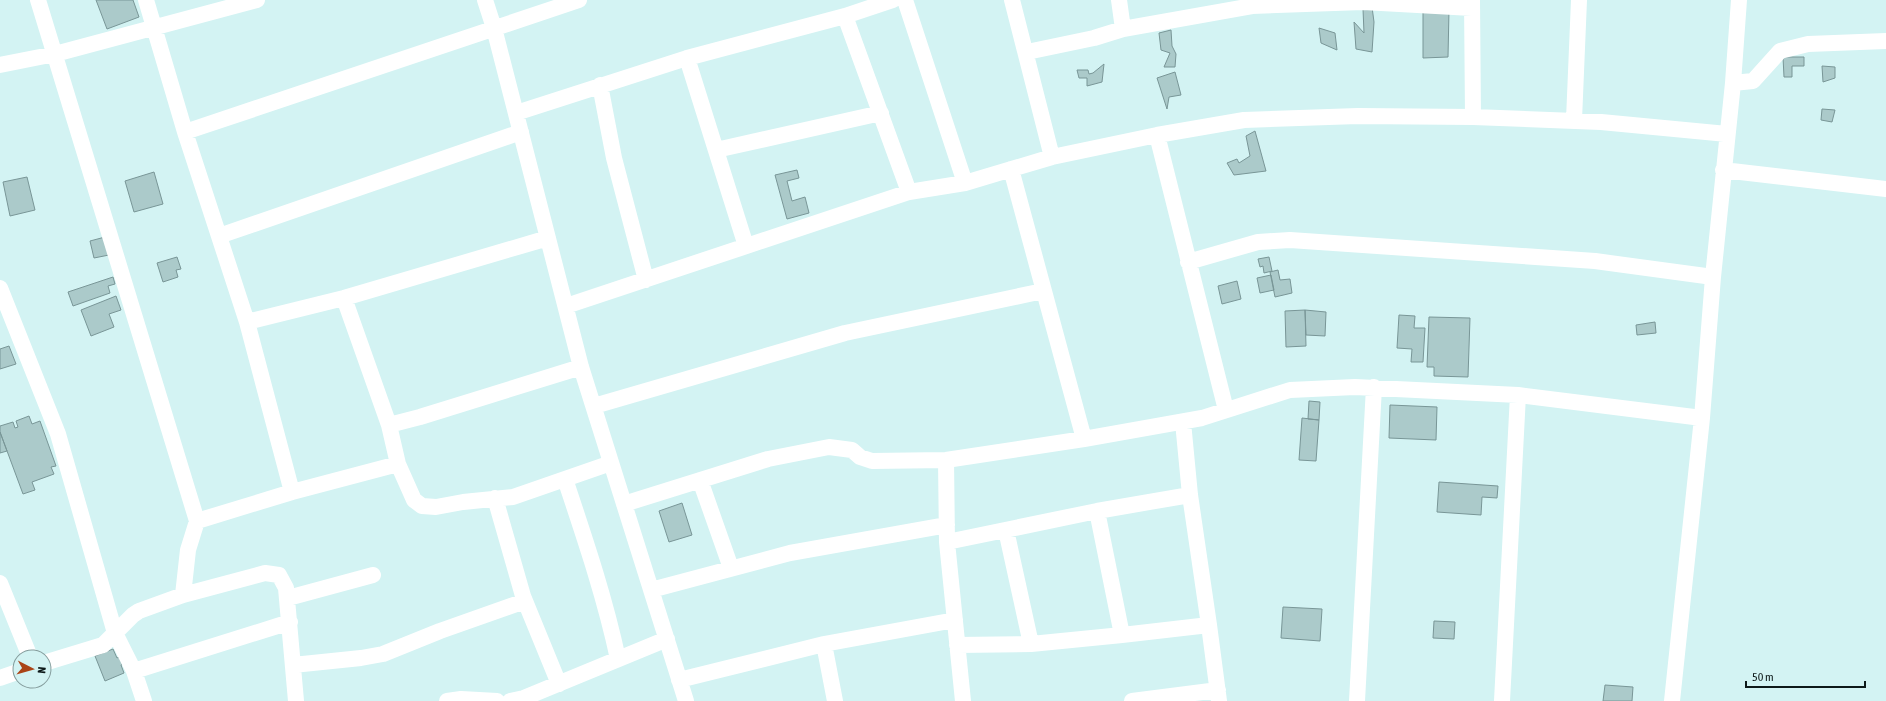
<svg xmlns="http://www.w3.org/2000/svg" width="1886" height="701" font-family="'Asap Condensed',sans-serif">
	<rect width="100%" height="100%" fill="#d3f3f3"/>
	<path fill="#abcaca" stroke="#799697" d="M 96,0 L 133,0 L 139,17 L 107,29 Z
		M 1372,7 L 1374,22 L 1372,52 L 1356,49 L 1354,22 L 1364,33 L 1363,9 Z
		M 1449,10 L 1448,57 L 1423,58 L 1423,11 Z
		M 1319,28 L 1335,33 L 1337,50 L 1321,43 Z
		M 1171,30 L 1172,46 L 1176,54 L 1175,67 L 1164,67 L 1170,53 L 1161,50 L 1159,33 Z
		M 1783,57 L 1804,57 L 1804,66 L 1792,66 L 1792,77 L 1784,77 Z
		M 1104,64 L 1102,82 L 1087,86 L 1087,78 L 1079,78 L 1077,70 L 1088,70 L 1089,74 L 1093,73 Z
		M 1822,66 L 1835,67 L 1835,78 L 1823,82 Z
		M 1175,72 L 1181,95 L 1169,97 L 1167,109 L 1157,78 Z
		M 1822,109 L 1835,110 L 1832,122 L 1821,120 Z
		M 1255,131 L 1266,171 L 1234,175 L 1227,163 L 1237,159 L 1239,163 L 1250,156 L 1246,136 Z
		M 797,170 L 799,178 L 787,181 L 792,201 L 805,197 L 809,213 L 787,219 L 775,175 Z
		M 154,172 L 163,204 L 134,212 L 125,181 Z
		M 27,177 L 35,210 L 10,216 L 3,182 Z
		M 105,237 L 109,255 L 94,258 L 90,241 Z
		M 177,257 L 181,269 L 176,270 L 178,277 L 163,282 L 157,263 Z
		M 1269,257 L 1272,271 L 1264,273 L 1263,266 L 1260,267 L 1258,259 Z
		M 1278,270 L 1280,280 L 1290,279 L 1292,293 L 1275,297 L 1270,272 Z
		M 1271,275 L 1274,290 L 1260,293 L 1257,278 Z
		M 113,277 L 115,284 L 108,286 L 110,293 L 73,306 L 68,292 Z
		M 1237,281 L 1241,299 L 1222,304 L 1218,286 Z
		M 116,296 L 121,310 L 109,314 L 114,327 L 91,336 L 81,310 Z
		M 1305,310 L 1326,312 L 1325,336 L 1306,335 Z
		M 1305,310 L 1306,346 L 1286,347 L 1285,311 Z
		M 1399,315 L 1415,316 L 1414,328 L 1425,328 L 1423,362 L 1411,362 L 1412,349 L 1397,348 Z
		M 1429,317 L 1470,318 L 1468,377 L 1434,376 L 1434,367 L 1427,367 Z
		M 1655,322 L 1656,333 L 1637,335 L 1636,325 Z
		M 9,346 L 16,364 L 0,369 L 0,349 Z
		M 1309,401 L 1320,402 L 1319,420 L 1308,419 Z
		M 1390,405 L 1437,407 L 1436,440 L 1389,438 Z
		M 29,416 L 32,424 L 40,421 L 56,466 L 51,467 L 54,474 L 32,482 L 35,490 L 23,494 L 0,432 L 0,426 L 13,422 L 15,428 L 18,427 L 16,421 Z
		M 1302,418 L 1319,420 L 1316,461 L 1299,460 Z
		M 0,432 L 7,451 L 0,453 Z
		M 1439,482 L 1498,486 L 1497,498 L 1482,497 L 1481,515 L 1437,512 Z
		M 682,503 L 692,535 L 669,542 L 659,511 Z
		M 1283,607 L 1322,609 L 1320,641 L 1281,638 Z
		M 1434,621 L 1455,622 L 1454,639 L 1433,638 Z
		M 113,649 L 117,658 L 123,655 L 126,663 L 121,665 L 124,673 L 105,681 L 95,656 Z
		M 1605,685 L 1633,687 L 1632,701 L 1603,701 Z"/>
	<g fill="none" stroke-linecap="round" stroke-linejoin="round">
		<path stroke="#fff" stroke-width="16" d="M 38,0 L 197,521 L 188,550 L 183,595
			M 146,0 L 185,132 L 247,322 L 292,492
			M 485,0 L 494,28 L 581,367 L 686,701
			M 905,0 L 965,183
			M 1012,0 L 1052,157
			M 1119,0 L 1123,29
			M 1472,0 L 1473,117
			M 845,16 L 909,192
			M 1027,52 L 1094,38 L 1123,29 L 1252,6 L 1363,2 L 1472,8
			M 687,58 L 746,246
			M 0,65 L 55,54 L 257,0
			M 1733,83 L 1753,81 L 1780,51 L 1808,44 L 1886,41
			M 600,85 L 614,158 L 646,280
			M 516,113 L 687,58 L 845,16 L 893,0
			M 1574,120 L 1579,0
			M 185,132 L 579,0
			M 1157,135 L 1226,410
			M 716,150 L 881,113
			M 1011,169 L 1084,439
			M 1723,170 L 1886,189
			M 219,236 L 521,132
			M 1188,262 L 1258,242 L 1290,240 L 1595,261 L 1713,277
			M 0,288 L 58,434 L 115,633 L 134,671 L 144,701
			M 344,298 L 389,425 L 398,464 L 414,500 L 422,506 L 436,507 L 463,502 L 513,497 L 611,463
			M 566,306 L 909,192 L 965,183 L 1052,157 L 1157,135 L 1244,120 L 1358,116 L 1473,117 L 1601,122 L 1727,134
			M 247,322 L 344,298 L 548,238
			M 594,406 L 845,333 L 1043,291
			M 1183,422 L 1190,495 L 1209,625 L 1219,701
			M 389,425 L 420,417 L 581,367
			M 946,460 L 947,542 L 963,701
			M 565,479 C 585,539 605,598 618,659
			M 700,480 L 731,568
			M 495,498 L 523,596 L 559,684
			M 624,504 L 768,459 L 829,447 L 852,450 L 860,457 L 872,461 L 946,460 L 1084,439 L 1202,418 L 1290,390 L 1355,387 L 1518,395 L 1702,418
			M 1097,511 L 1122,635
			M 197,521 L 292,492 L 398,464
			M 1006,530 L 1031,644
			M 947,542 L 1097,511 L 1190,495
			M 0,583 L 30,657
			M 651,590 L 790,553 L 947,525
			M 288,598 L 373,575
			M 824,644 L 835,701
			M 957,645 L 1031,644 L 1122,635 L 1209,625
			M 44,663 L 103,645 L 133,615 L 139,611 L 183,595 L 265,573 L 279,575 L 286,588 L 296,701
			M 293,665 L 361,658 L 383,654 L 440,631 L 525,601
			M 134,671 L 290,622
			M 0,678 L 20,671
			M 679,680 L 824,644 L 955,620
			M 447,701 L 461,699 L 497,701
			M 510,701 L 524,698 L 667,639
			M 1132,701 L 1218,690
			M 1357,701 L 1374,387
			M 1502,701 L 1518,395
			M 1672,701 L 1702,418 L 1713,277 L 1733,83 L 1739,0"/>
	</g>
	<g transform="translate(32 669) rotate(96)"><circle r="19" fill="#d3f3f3" stroke="#849c9c"/>
	<path d="M0-3L7 15L0 10L-7 15Z" fill="#aa4418"/>
	<text y="-6" font-size="11" font-weight="bold" text-anchor="middle" fill="#0d1919">N</text>
	</g>
	<path d="M1746 681v6h119v-6" fill="none" stroke="#0d1919" stroke-width="2"/>
	<text x="1752" y="681" font-size="12" fill="#0d1919" stroke="#d3f3f3" stroke-width="3" paint-order="stroke">50 m</text>
</svg>
